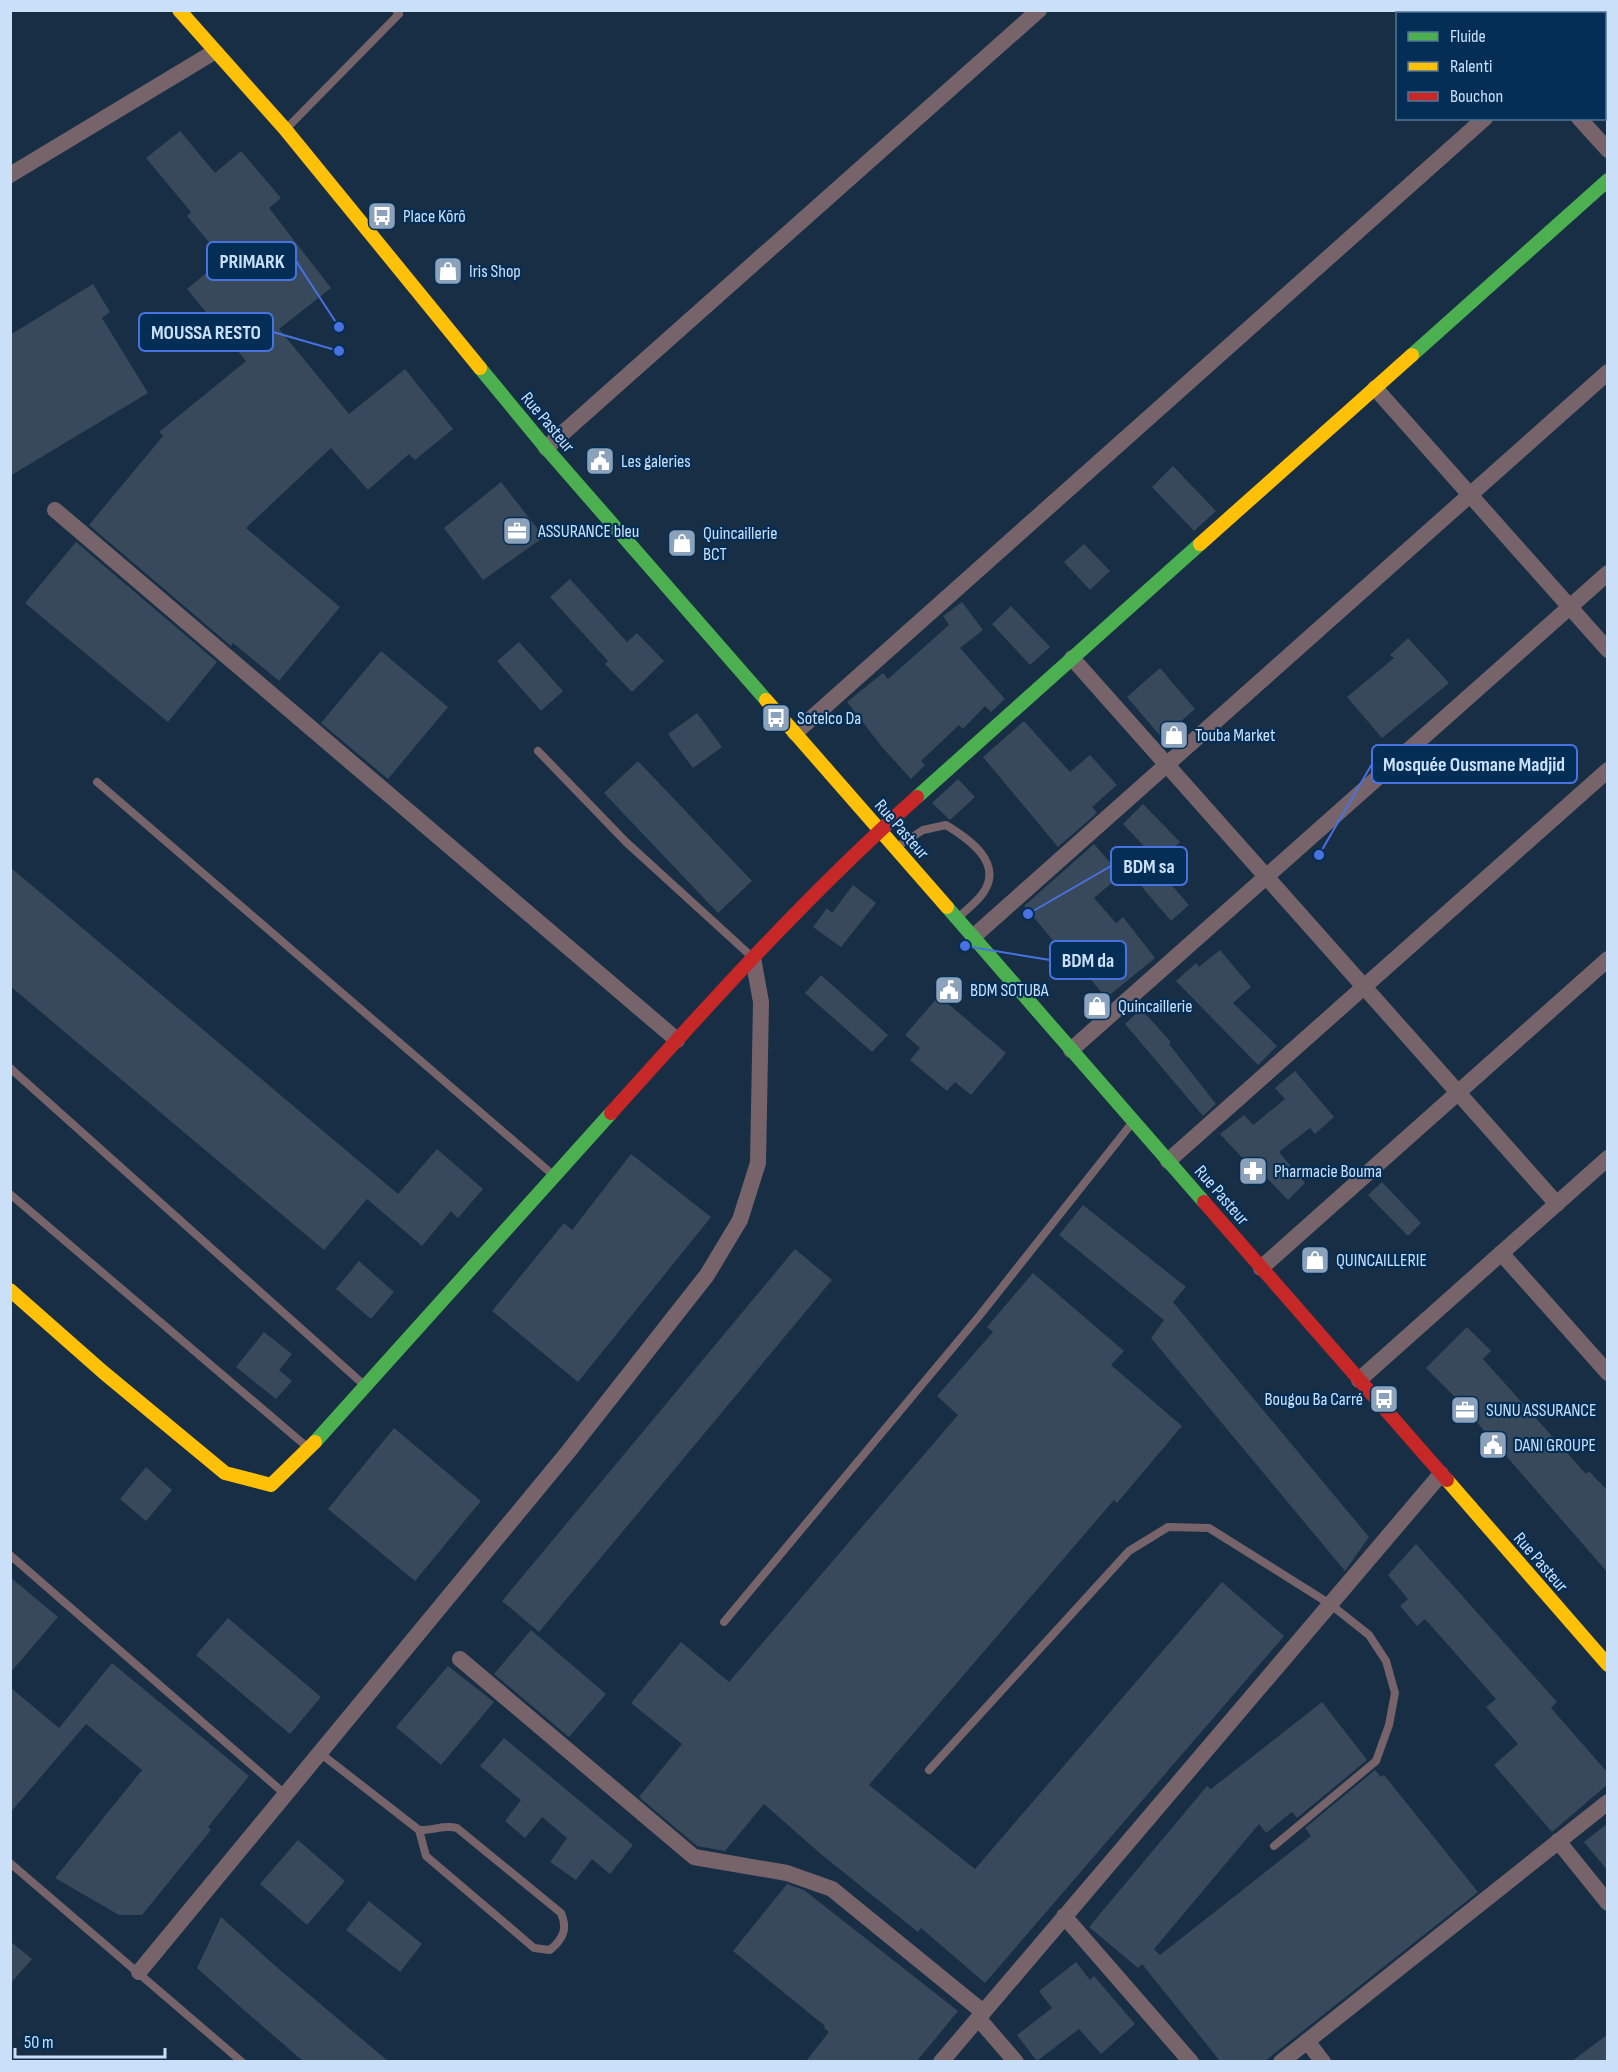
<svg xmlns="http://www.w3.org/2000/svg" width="1618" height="2072" font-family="'Sofia Sans Condensed',sans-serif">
	<rect width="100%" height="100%" fill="#172e44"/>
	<path fill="#37495b" d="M 180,131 L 215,173 L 241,151 L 281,198 L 269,208 L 331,288 L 279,329 L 349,414 L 405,369 L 453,429 L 415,460 L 409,454 L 368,490 L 331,448 L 246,528 L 340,607 L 279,681 L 233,643 L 231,646 L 89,525 L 163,436 L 159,432 L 246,361 L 187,289 L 223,259 L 187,216 L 191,212 L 146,158 Z
		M 93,284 L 110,312 L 102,318 L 148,393 L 10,476 L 10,335 Z
		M 1173,466 L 1216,511 L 1194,531 L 1152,487 Z
		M 501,482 L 544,537 L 483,580 L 444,528 Z
		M 76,542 L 217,662 L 168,722 L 25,603 Z
		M 1084,544 L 1110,571 L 1090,590 L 1064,562 Z
		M 570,579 L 627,642 L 637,633 L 664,661 L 632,692 L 605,664 L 608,661 L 550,597 Z
		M 962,602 L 983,630 L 960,648 L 1005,699 L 991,712 L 985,706 L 963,729 L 959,725 L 921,761 L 925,765 L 911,779 L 882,747 L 847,702 L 883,673 L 888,679 L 949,625 L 943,616 Z
		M 1011,606 L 1050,647 L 1030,665 L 992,624 Z
		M 1408,638 L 1449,683 L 1382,738 L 1347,697 L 1394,658 L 1390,655 Z
		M 519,642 L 563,691 L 541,711 L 497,661 Z
		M 381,651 L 448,707 L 388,779 L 321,723 Z
		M 1160,668 L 1195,709 L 1162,738 L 1127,697 Z
		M 697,713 L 722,747 L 693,768 L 668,734 Z
		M 1024,721 L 1070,772 L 1090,755 L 1117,785 L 1092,807 L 1097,813 L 1058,847 L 983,757 Z
		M 638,761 L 752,881 L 718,913 L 604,793 Z
		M 958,779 L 975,797 L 950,820 L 932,803 Z
		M 1143,804 L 1180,842 L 1159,862 L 1123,824 Z
		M 1094,844 L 1121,875 L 1094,898 L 1116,923 L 1123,917 L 1155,958 L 1106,998 L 1065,948 L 1062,951 L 1024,906 Z
		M 10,867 L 398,1194 L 437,1149 L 483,1189 L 458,1218 L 451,1211 L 422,1246 L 367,1199 L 324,1250 L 10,986 Z
		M 1160,872 L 1189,905 L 1171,921 L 1142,887 Z
		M 853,885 L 876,903 L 841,947 L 813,927 L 827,908 L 832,913 Z
		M 1220,950 L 1251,987 L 1233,1003 L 1277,1046 L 1258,1065 L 1176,981 L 1196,963 L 1199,967 Z
		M 821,975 L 888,1035 L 872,1052 L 805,993 Z
		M 939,996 L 1006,1053 L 971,1095 L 955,1082 L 947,1091 L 910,1060 L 920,1048 L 905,1035 Z
		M 1141,1009 L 1171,1042 L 1169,1044 L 1216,1104 L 1203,1116 L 1125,1024 Z
		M 1295,1071 L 1334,1117 L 1315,1134 L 1310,1128 L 1279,1152 L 1305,1183 L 1288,1200 L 1266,1177 L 1263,1180 L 1220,1134 L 1244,1115 L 1253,1125 L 1285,1099 L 1275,1088 Z
		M 631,1154 L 711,1217 L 578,1382 L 492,1311 L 564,1223 L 572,1230 Z
		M 1382,1182 L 1421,1223 L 1408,1236 L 1368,1195 Z
		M 1083,1205 L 1186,1287 L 1173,1302 L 1369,1537 L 1345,1571 L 1151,1338 L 1164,1320 L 1059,1235 Z
		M 795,1249 L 832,1280 L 539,1632 L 502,1601 Z
		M 359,1261 L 394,1292 L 371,1319 L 336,1289 Z
		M 1033,1273 L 1124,1351 L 1111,1365 L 1182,1426 L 1117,1503 L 1114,1500 L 869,1785 L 975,1869 L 1222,1582 L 1284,1636 L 985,1983 L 921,1928 L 918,1932 L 822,1855 L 764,1804 L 725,1851 L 697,1846 L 639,1797 L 682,1744 L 631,1703 L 681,1642 L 729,1682 L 958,1415 L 937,1396 L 993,1332 L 987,1327 Z
		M 1467,1327 L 1491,1351 L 1483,1359 L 1586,1474 L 1589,1471 L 1608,1491 L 1608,1573 L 1453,1395 L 1426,1368 Z
		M 264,1332 L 292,1354 L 279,1370 L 292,1381 L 276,1399 L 236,1367 Z
		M 394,1428 L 481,1501 L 415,1581 L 328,1509 Z
		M 146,1467 L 172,1490 L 146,1521 L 120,1499 Z
		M 1416,1544 L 1557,1702 L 1551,1708 L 1608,1773 L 1608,1784 L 1552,1832 L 1494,1765 L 1518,1744 L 1486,1707 L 1496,1699 L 1425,1619 L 1417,1626 L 1400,1606 L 1408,1599 L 1388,1575 Z
		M 10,1577 L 58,1617 L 10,1673 Z
		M 228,1618 L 321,1697 L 290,1734 L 196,1655 Z
		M 531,1630 L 606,1694 L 569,1737 L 494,1674 Z
		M 112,1663 L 249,1776 L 208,1827 L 211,1830 L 142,1915 L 119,1915 L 55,1878 L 142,1770 L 86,1724 L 10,1813 L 10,1687 L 59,1728 Z
		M 448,1666 L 494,1702 L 441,1765 L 396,1727 Z
		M 1322,1702 L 1367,1760 L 1297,1818 L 1292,1812 L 1266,1833 L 1259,1824 L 1154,1949 L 1160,1955 L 1311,1836 L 1305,1828 L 1375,1770 L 1381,1777 L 1384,1775 L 1478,1892 L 1265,2061 L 1220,2061 L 1142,1964 L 1138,1968 L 1089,1927 L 1207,1786 L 1211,1789 Z
		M 504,1738 L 633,1845 L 610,1874 L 592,1859 L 576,1880 L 550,1862 L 567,1838 L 542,1817 L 525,1838 L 505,1821 L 521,1800 L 480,1766 Z
		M 1608,1823 L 1608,1871 L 1584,1842 Z
		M 298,1840 L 345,1881 L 307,1925 L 260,1884 Z
		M 787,1884 L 804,1890 L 958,2011 L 917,2061 L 806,2061 L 829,2032 L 824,2028 L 825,2026 L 733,1951 Z
		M 369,1901 L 422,1944 L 400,1972 L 346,1930 Z
		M 221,1917 L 280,1970 L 388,2061 L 303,2061 L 245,2011 L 197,1968 Z
		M 10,1941 L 32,1959 L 10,1984 Z
		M 1076,1962 L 1090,1980 L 1094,1976 L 1135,2024 L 1101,2054 L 1079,2029 L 1037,2061 L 1017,2035 L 1052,2008 L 1039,1991 Z
		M 1608,2034 L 1608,2061 L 1572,2061 Z"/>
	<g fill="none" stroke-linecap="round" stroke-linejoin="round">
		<path stroke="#77646b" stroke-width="8" d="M 288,127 L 399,14 L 396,10
			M 538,751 L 626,842 L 751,956
			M 97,782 L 552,1174
			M 898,846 L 923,830 L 946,825 C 969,839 1004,863 983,893 C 977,902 967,909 959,917
			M 10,1068 L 363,1384
			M 10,1194 L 306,1446
			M 10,1555 L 286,1795
			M 724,1622 L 980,1315 L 1132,1123
			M 320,1753 L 419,1830 L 426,1856 L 534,1948 L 550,1950 C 563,1939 568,1929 561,1913 L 457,1828 C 444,1824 433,1831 419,1830
			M 929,1770 L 1129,1551 L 1168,1527 L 1209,1528 L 1330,1604 L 1369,1635 L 1386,1661 L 1395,1693 L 1389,1725 L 1376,1761 L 1274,1846
			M 10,1863 L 242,2062"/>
		<path stroke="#77646b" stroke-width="16" d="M 1603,14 L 1606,10
			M 1579,118 L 1608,150
			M 10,175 L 214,52
			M 1375,388 L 1608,650
			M 546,448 L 1039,10
			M 55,510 L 677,1040
			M 1072,658 L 1557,1204
			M 795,733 L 1485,118
			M 973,937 L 1608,372
			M 1071,1050 L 1608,573
			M 1168,1161 L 1608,770
			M 1501,1253 L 1608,1373
			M 1261,1268 L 1608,959
			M 1359,1380 L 1608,1158
			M 460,1659 L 694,1857 L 787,1873 L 832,1889 L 983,2012
			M 1558,1841 L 1608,1903
			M 1064,1916 L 1191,2062
			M 139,1972 L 568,1452 L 707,1275 L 740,1220 L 758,1163 L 761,1002 L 753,958
			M 978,2018 L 1016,2062
			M 1307,2041 L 1323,2062
			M 941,2062 L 1441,1474
			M 1281,2062 L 1608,1802"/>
		<path stroke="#4caf50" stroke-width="14" d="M 1412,355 L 1608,180
			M 480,368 L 546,448 L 766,700
			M 917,797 L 1200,544
			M 947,907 L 1204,1202
			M 315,1442 L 611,1113"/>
		<path stroke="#ffc107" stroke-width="14" d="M 179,10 L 285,129 L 480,368
			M 1200,544 L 1412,355
			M 766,700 L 947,907
			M 10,1290 L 103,1372 L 225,1473 L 271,1485 L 315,1442
			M 1447,1480 L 1608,1665"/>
		<path stroke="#c62828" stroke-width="14" d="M 611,1113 C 709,1004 808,894 917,797
			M 1204,1202 L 1447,1480"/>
	</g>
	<defs>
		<g id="bus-square" transform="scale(1.5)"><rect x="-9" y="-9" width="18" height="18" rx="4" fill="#8ba2ba" stroke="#052e56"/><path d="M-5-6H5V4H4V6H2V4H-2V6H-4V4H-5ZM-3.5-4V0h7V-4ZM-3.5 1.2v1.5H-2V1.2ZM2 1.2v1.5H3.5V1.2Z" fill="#fff"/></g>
		<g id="shop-square" transform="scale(1.5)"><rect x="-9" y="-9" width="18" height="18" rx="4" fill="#8ba2ba" stroke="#052e56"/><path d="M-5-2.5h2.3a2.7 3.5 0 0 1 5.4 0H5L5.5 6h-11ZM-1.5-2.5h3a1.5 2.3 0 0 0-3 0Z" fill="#fff"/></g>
		<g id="civic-square" transform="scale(1.5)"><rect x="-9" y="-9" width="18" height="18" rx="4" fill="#8ba2ba" stroke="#052e56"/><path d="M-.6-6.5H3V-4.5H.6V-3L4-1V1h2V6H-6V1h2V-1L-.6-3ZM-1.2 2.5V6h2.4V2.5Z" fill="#fff"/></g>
		<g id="office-square" transform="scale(1.5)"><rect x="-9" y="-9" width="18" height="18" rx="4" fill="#8ba2ba" stroke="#052e56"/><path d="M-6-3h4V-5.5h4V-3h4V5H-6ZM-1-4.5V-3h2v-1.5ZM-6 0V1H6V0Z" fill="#fff"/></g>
		<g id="pharmacy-square" transform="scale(1.5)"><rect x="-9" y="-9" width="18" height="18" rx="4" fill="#8ba2ba" stroke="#052e56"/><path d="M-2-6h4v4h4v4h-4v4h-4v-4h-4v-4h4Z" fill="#fff"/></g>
	</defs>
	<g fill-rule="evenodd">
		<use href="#bus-square" x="382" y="216"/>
		<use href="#shop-square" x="448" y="271"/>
		<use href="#civic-square" x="600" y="461"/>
		<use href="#office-square" x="517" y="531"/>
		<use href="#shop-square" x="682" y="543"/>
		<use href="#bus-square" x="776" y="718"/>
		<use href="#shop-square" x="1174" y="735"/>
		<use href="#civic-square" x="949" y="990"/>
		<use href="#shop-square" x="1097" y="1006"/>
		<use href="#pharmacy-square" x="1253" y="1171"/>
		<use href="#shop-square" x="1315" y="1260"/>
		<use href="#bus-square" x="1384" y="1399"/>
		<use href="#office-square" x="1465" y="1410"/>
		<use href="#civic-square" x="1493" y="1445"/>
	</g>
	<g text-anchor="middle" stroke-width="4.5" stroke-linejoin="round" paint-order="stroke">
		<g font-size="18" fill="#cae0f9" stroke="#052e56" text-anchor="start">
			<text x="403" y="222">Place Kôrô</text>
			<text x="469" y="277">Iris Shop</text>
			<text x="621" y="467">Les galeries</text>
			<text x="538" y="537">ASSURANCE bleu</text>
			<text x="703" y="539">Quincaillerie<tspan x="703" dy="21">BCT</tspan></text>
			<text x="797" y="724">Sotelco Da</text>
			<text x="1195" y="741">Touba Market</text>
			<text x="970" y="996">BDM SOTUBA</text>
			<text x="1118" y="1012">Quincaillerie</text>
			<text x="1274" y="1177">Pharmacie Bouma</text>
			<text x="1336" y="1266">QUINCAILLERIE</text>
			<text x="1363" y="1405" text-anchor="end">Bougou Ba Carré</text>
			<text x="1486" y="1416">SUNU ASSURANCE</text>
			<text x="1514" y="1451">DANI GROUPE</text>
		</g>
		<g font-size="18" fill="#cae0f9" stroke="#052e56">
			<text transform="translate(548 422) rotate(50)" y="6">Rue Pasteur</text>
			<text transform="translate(902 829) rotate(49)" y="6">Rue Pasteur</text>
			<text transform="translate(1222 1195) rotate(49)" y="6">Rue Pasteur</text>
			<text transform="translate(1541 1562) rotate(49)" y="6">Rue Pasteur</text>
		</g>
	</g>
	<path fill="none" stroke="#4872e0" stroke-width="2" d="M339 327L296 261M339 351L273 332M1319 855L1372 764M1028 914L1111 866M965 946L1050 960"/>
	<g fill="#4872e0" stroke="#052e56" stroke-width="2">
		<circle cx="339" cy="327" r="6"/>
		<circle cx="339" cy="351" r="6"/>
		<circle cx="1319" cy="855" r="6"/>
		<circle cx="1028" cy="914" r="6"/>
		<circle cx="965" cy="946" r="6"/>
	</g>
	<g fill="#052e56" stroke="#4872e0" stroke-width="2">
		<rect x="207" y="242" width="89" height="38" rx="6"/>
		<rect x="139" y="313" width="134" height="38" rx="6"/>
		<rect x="1372" y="745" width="205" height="38" rx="6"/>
		<rect x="1111" y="847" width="76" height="38" rx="6"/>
		<rect x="1050" y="941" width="76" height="38" rx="6"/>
	</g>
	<g font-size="20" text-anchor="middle" font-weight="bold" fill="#cae0f9">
		<text x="252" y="268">PRIMARK</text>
		<text x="206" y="339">MOUSSA RESTO</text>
		<text x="1474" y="771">Mosquée Ousmane Madjid</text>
		<text x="1149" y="873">BDM sa</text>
		<text x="1088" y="967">BDM da</text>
	</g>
	<rect width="1618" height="2072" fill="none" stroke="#cae0f9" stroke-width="24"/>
	<rect x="1396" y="12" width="210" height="108" fill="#052e56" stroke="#547597" stroke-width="1.5"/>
	<rect x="1408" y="32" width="30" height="9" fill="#4caf50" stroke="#547597" stroke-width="1.5"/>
	<text x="1450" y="42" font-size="18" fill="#cae0f9">Fluide</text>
	<rect x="1408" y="62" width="30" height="9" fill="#ffc107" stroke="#547597" stroke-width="1.5"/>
	<text x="1450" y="72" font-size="18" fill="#cae0f9">Ralenti</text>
	<rect x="1408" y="92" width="30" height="9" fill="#c62828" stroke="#547597" stroke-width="1.5"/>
	<text x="1450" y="102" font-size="18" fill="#cae0f9">Bouchon</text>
	<path d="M15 2048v9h150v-9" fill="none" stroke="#cae0f9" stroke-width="3"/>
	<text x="24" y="2048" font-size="18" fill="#cae0f9" stroke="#052e56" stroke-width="4.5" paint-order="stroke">50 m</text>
</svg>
